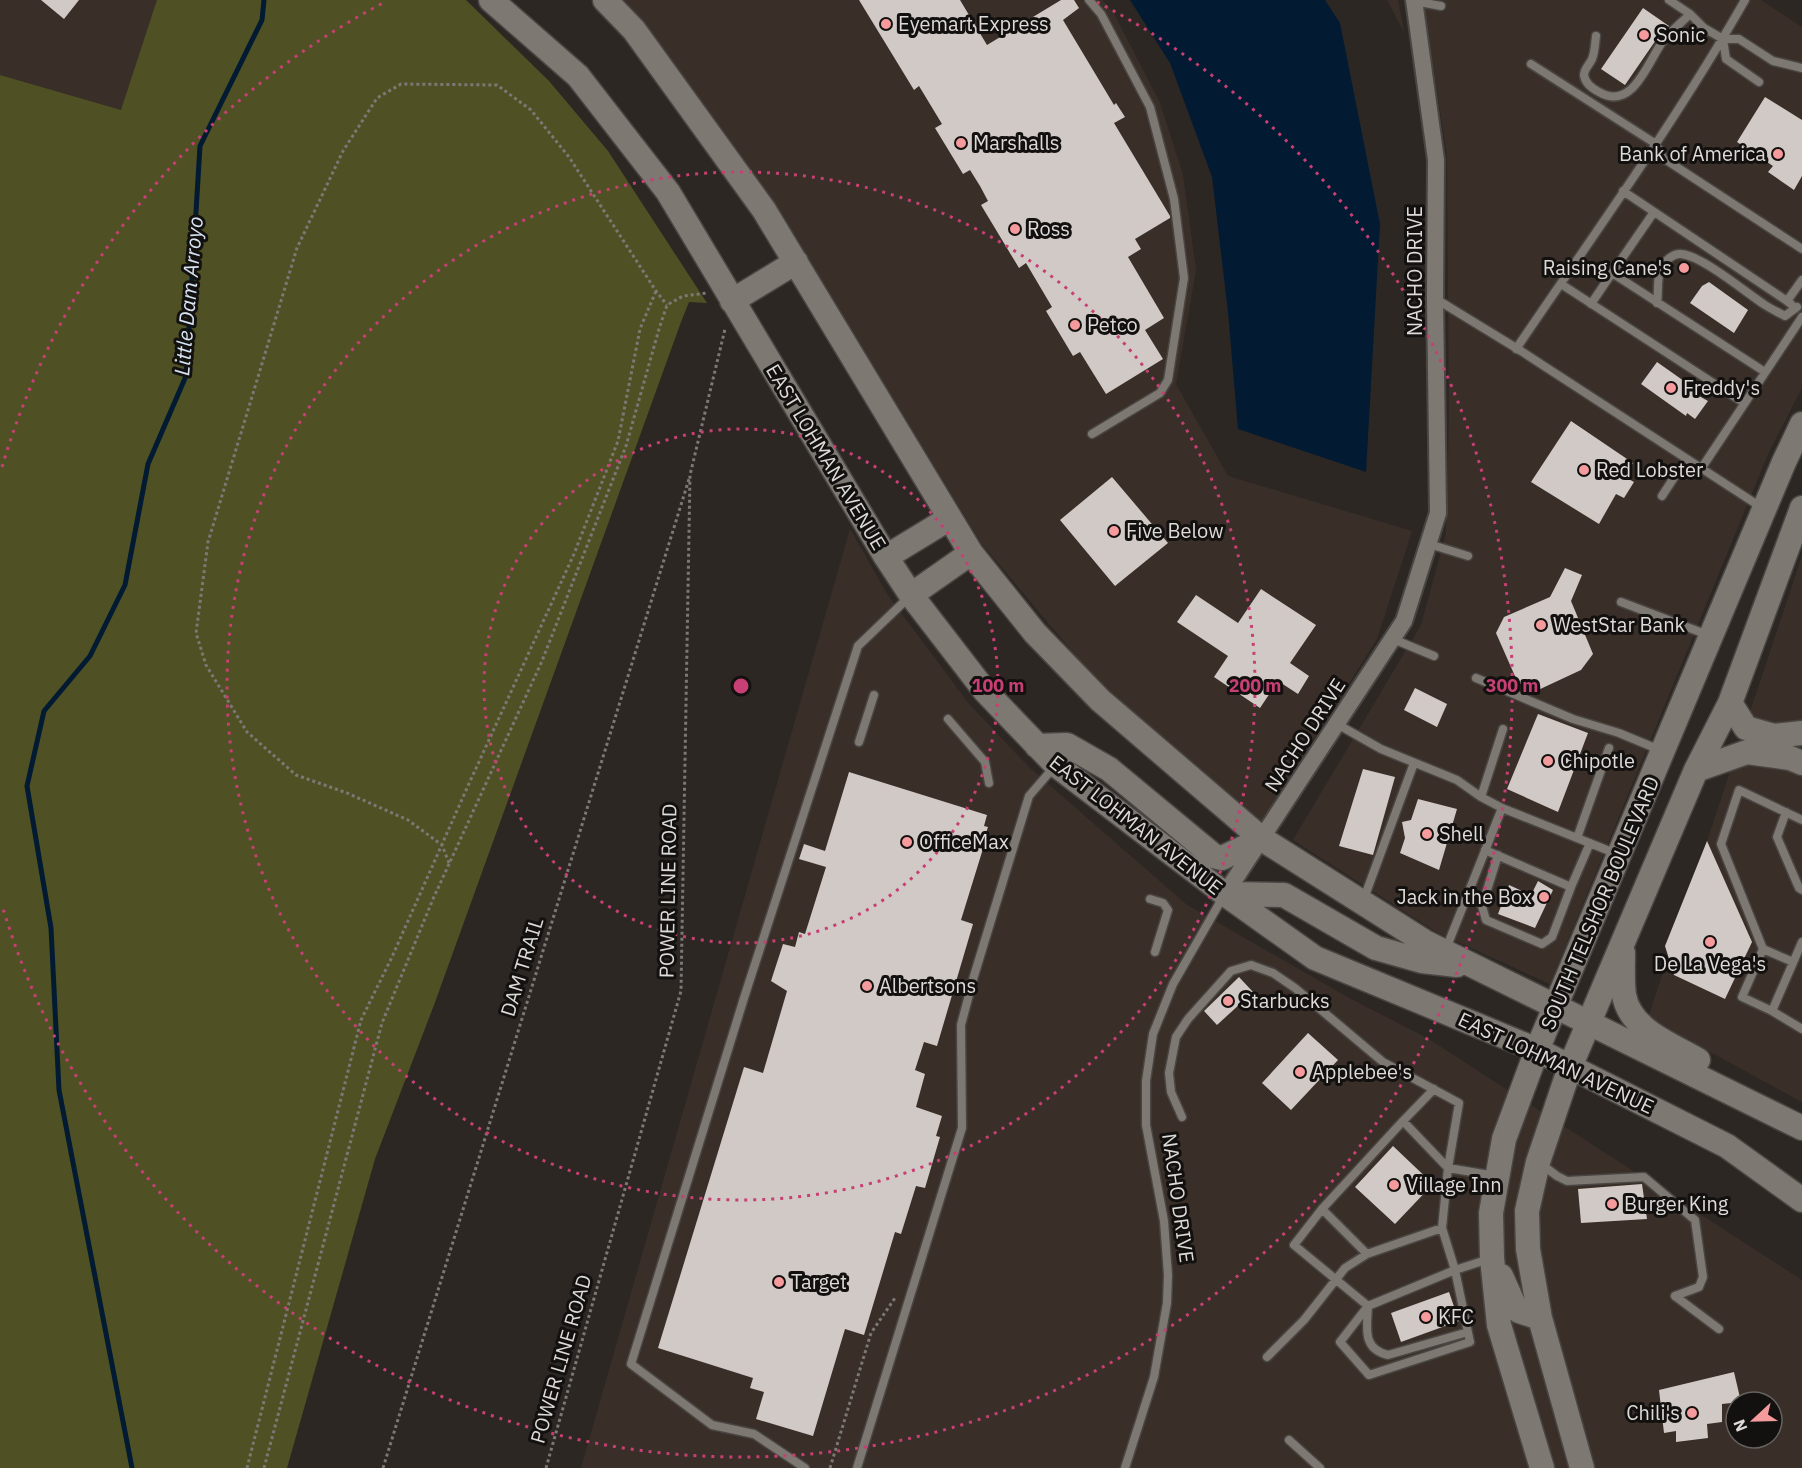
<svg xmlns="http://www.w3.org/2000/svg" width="1802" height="1468" font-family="'IBM Plex Sans',sans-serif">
	<rect width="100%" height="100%" fill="#2d2724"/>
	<path fill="#392f28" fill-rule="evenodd" d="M 0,0 L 160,0 L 121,110 L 0,75 Z
		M 621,0 L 1102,0 L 1113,12 L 1160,103 L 1183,175 L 1196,270 L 1176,384 L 1228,476 L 1412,531 L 1377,639 L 1261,823 L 1093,676 L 982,544 L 775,204 Z
		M 1387,0 L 1398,0 L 1404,32 Z
		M 1423,0 L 1761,0 L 1802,27 L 1802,388 L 1768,454 L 1550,984 L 1438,933 L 1293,840 L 1421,625 L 1446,534 L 1449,419 L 1447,156 Z
		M 850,529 L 887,594 L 969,704 L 1030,768 L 1187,905 L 1351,999 L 1427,1038 L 1802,1280 L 1802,1468 L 581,1468 ZM 1736,1402 L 1772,1402 L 1772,1438 L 1736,1438 Z
		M 1802,556 L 1802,1102 L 1648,1018 Z"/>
	<path fill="#4f5124" d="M 157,0 L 466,0 L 549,81 L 608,151 L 707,303 L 689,302 L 681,322 L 434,1005 L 375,1159 L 287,1468 L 0,1468 L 0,75 L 121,110 Z"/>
	<path fill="#021b32" d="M 1130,0 L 1325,0 L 1340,23 L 1380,224 L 1366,472 L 1238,429 L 1228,312 L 1212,177 L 1170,63 Z"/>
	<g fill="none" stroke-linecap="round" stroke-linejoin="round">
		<path stroke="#021b32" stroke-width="5" d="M 132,1468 L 59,1090 L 51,928 L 27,786 L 44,711 L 90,656 L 125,585 L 148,464 L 186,376 L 200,146 L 262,20 L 264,0"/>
	</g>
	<path fill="#d1c9c5" d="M 41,0 L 79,0 L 64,19 Z
		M 859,0 L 960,0 L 987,45 L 1061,0 L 1074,0 L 1079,8 L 1063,20 L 1114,105 L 1116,103 L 1125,117 L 1114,123 L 1170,216 L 1170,218 L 1135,239 L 1141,249 L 1128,257 L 1164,318 L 1145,330 L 1163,359 L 1106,394 L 1080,352 L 1073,356 L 1046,311 L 1052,307 L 1026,263 L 1019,268 L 981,205 L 988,201 L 980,186 L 970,170 L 963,174 L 935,128 L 942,124 L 919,86 L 914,90 Z
		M 1643,8 L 1669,26 L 1658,37 L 1625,85 L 1601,69 Z
		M 1765,97 L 1802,120 L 1802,176 L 1794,190 L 1768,172 L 1773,166 L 1737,142 Z
		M 1709,282 L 1748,310 L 1734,333 L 1690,303 L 1702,286 Z
		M 1657,362 L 1701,393 L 1699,396 L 1708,401 L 1695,419 L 1687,413 L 1686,416 L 1641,384 Z
		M 1571,421 L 1633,463 L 1625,477 L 1634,482 L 1624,498 L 1616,494 L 1599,524 L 1531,482 Z
		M 1112,477 L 1168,543 L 1115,586 L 1060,520 Z
		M 1565,568 L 1582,575 L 1571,601 L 1593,654 L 1581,670 L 1536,691 L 1518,683 L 1496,633 L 1504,617 L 1550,597 Z
		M 1261,589 L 1316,625 L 1290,663 L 1309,676 L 1298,694 L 1278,681 L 1260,708 L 1214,677 L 1228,656 L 1177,622 L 1196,595 L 1238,623 Z
		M 1415,688 L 1447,704 L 1437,727 L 1404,710 Z
		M 1538,714 L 1588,733 L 1558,812 L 1507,789 Z
		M 1363,769 L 1395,777 L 1373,855 L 1339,846 Z
		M 849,772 L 987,815 L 984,826 L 988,827 L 984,839 L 986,839 L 961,920 L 973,924 L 937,1046 L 924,1042 L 915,1070 L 925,1074 L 916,1107 L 942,1116 L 936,1136 L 940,1137 L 925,1188 L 916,1186 L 901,1234 L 895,1232 L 864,1335 L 845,1329 L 813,1436 L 756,1419 L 764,1392 L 750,1388 L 753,1378 L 658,1348 L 744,1067 L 763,1073 L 787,991 L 771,981 L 783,944 L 795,947 L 799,932 L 805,934 L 826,867 L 799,859 L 804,844 L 825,851 Z
		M 1418,799 L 1457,809 L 1439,870 L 1400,853 L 1405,838 L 1402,822 L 1411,820 Z
		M 1707,841 L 1752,942 L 1725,999 L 1674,975 L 1665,946 Z
		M 1538,881 L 1553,890 L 1535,928 L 1498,914 L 1509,885 L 1531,895 Z
		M 1239,977 L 1253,992 L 1217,1025 L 1204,1011 Z
		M 1308,1033 L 1338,1060 L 1291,1110 L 1262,1083 Z
		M 1393,1146 L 1433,1184 L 1395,1224 L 1355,1187 Z
		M 1642,1184 L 1647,1219 L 1581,1223 L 1578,1189 Z
		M 1449,1292 L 1459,1321 L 1401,1342 L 1391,1313 Z
		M 1734,1372 L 1741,1402 L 1722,1404 L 1722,1422 L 1707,1424 L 1708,1438 L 1676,1442 L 1676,1431 L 1664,1433 L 1659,1390 Z"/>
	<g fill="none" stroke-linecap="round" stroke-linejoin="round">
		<g stroke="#494542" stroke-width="11">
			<path id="lane" d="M 1089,0 L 1101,14 L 1150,107 L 1174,199 L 1184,278 L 1168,380 L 1160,393 L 1092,434
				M 1669,0 L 1690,14 L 1704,28 L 1723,39 L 1739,39 L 1773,61 L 1802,68
				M 1414,1 L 1441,6
				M 1596,36 C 1595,43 1595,52 1592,59 C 1590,64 1584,69 1584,75 C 1585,83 1593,89 1599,92 C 1633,112 1648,61 1663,41 C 1671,31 1681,23 1690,14
				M 1723,39 L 1726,59 L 1759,82
				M 1531,64 L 1656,144 L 1663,158 L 1802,249
				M 1623,191 L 1787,301
				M 1612,273 L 1654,212
				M 1561,284 L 1744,403
				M 1436,299 L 1521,351 L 1761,507
				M 1657,303 C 1659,291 1656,277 1662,266 C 1666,260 1674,253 1681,254 C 1703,256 1745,292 1765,305 C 1771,309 1778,312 1785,316 L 1797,307
				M 1591,304 L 1612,273 L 1765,372
				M 1791,304 L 1787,301 L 1802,280
				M 1516,349 C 1594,234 1676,121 1745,0
				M 1701,469 L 1802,317
				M 1662,496 L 1686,459
				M 1429,544 L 1468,556
				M 1621,602 L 1708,635
				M 1393,639 L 1434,656
				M 1476,678 L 1573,719 L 1619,733 L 1660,750
				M 948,719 L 985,762 L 989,783
				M 1337,724 L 1381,749 L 1457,780 L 1481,797
				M 1503,729 L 1481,797 L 1502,808 L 1617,854
				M 859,742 L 874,695
				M 1786,812 L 1777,837 L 1799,888 L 1802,890
				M 1577,838 L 1609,748
				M 1485,850 L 1571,887 L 1590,843
				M 1498,855 L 1482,906 L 1486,920 L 1542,944 L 1552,937 L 1571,887
				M 1150,899 L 1163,903 L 1168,910 L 1155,952
				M 1363,901 L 1414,763
				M 1802,942 L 1772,1011 L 1802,1029
				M 1446,949 L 1502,808
				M 1763,949 L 1793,962
				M 1772,1011 L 1742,997 L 1763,949 L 1721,844 L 1739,790 L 1802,820
				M 1434,1089 L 1403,1121 L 1448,1168 L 1496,1176
				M 1182,1117 L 1171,1092 L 1169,1073 L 1176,1037 L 1188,1019 L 1231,971 L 1251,965 L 1273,973 L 1295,988 L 1383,1062 L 1459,1103 L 1448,1168 L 1442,1228 L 1455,1270 L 1489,1259
				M 1541,1164 L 1557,1176 L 1567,1181 L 1644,1177 L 1695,1220 L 1703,1277 L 1699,1287 L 1675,1296
				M 1322,1209 L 1294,1245 L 1368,1306 L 1455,1270 L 1470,1342 L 1369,1375 L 1340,1342 L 1368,1306
				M 1367,1254 L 1322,1209 L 1403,1121
				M 1675,1296 L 1719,1329
				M 1368,1306 C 1367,1328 1362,1349 1388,1355 L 1468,1332
				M 1267,1357 L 1304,1320 L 1345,1268 L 1367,1254 L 1442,1228
				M 1289,1440 L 1320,1468
				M 805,1468 L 754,1434 L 712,1425 L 631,1364 L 744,998 L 858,646 L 909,597
				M 857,1468 L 962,1128 L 961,1025 L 974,976 L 1029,796 L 1055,766
				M 1125,1468 L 1154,1377 L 1167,1303 L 1168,1275 L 1164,1221 L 1146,1125 L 1146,1081 L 1153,1034 L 1173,984 L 1223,897"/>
		</g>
		<g stroke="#494542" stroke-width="20">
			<path id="street" d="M 1225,894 L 1404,621 L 1438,513 L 1435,299 L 1436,160 L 1414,0"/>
		</g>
		<g stroke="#494542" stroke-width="27">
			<path id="secondary" d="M 491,0 L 578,76 L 668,192 L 886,557 L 911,595 L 985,691 L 1056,765 L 1225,894 L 1315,958 L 1537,1050 L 1727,1146 L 1802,1200
				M 605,0 L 634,30 L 764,210 L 971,553 L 1035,633 L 1100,700 L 1262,839 L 1425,942 L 1802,1128
				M 732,301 L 796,262
				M 886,557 L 950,518
				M 911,595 L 971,553
				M 1730,703 L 1746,728 L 1774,736 L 1802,733
				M 1037,746 L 1067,745 L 1109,769 L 1214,856 L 1222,858 L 1262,839
				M 1696,770 L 1747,752 L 1790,758 L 1802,763
				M 1225,894 L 1284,895 L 1376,948 L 1422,961 L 1457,965
				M 1623,953 C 1623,966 1622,981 1624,995 C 1630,1030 1671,1044 1698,1060
				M 1501,1276 L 1514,1305 L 1519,1311 L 1540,1318
				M 1542,1468 L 1499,1325 L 1492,1258 L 1491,1213 L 1504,1139 L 1537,1050 L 1784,462 L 1802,424
				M 1582,1468 L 1540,1318 L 1528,1249 L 1527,1211 L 1538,1162 L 1570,1067 L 1696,770 L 1730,703 L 1802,508"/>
		</g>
		<path stroke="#7c7875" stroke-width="3" stroke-dasharray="3 3" stroke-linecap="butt" d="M 449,863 L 442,845 L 408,820 L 347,793 L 296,775 L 247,732 L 206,665 L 196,633 L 208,542 L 297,248 L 343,151 L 377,98 L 401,84 L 497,85 L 531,110 L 569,157 L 656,291 L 667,305
			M 247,1468 L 361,1020 L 392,957 L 467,788 L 574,554 L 618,441 L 640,329 L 656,291
			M 264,1468 L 382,1023 L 433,899 L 542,661 L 626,446 L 659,329 L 667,305 L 683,296 L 707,293
			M 383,1468 L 689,479
			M 546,1468 L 681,991 L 690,475 L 725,329
			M 830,1468 L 871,1333 L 895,1298"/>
		<use href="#lane" stroke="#7e7873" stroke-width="8"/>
		<use href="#street" stroke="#7e7873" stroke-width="16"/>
		<use href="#secondary" stroke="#7e7873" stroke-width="24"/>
	</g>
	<g fill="none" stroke="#c73f74" stroke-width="3" stroke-dasharray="3 6">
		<circle cx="741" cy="686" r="257"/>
		<circle cx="741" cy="686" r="514"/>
		<path d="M2 467A771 771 0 0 1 385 2M1097 2A771 771 0 1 1 2 905"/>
	</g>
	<g fill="#f59b9d" stroke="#13110f" stroke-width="2">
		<circle cx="886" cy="24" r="6"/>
		<circle cx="1644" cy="35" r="6"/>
		<circle cx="961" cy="143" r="6"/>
		<circle cx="1778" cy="154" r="6"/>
		<circle cx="1015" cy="229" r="6"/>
		<circle cx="1684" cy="268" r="6"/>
		<circle cx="1075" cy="325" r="6"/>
		<circle cx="1671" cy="388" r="6"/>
		<circle cx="1584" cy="470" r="6"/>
		<circle cx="1114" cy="531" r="6"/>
		<circle cx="1541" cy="625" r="6"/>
		<circle cx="1548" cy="761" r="6"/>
		<circle cx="1427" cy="834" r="6"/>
		<circle cx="907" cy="842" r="6"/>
		<circle cx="1544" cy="897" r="6"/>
		<circle cx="1710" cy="942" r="6"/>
		<circle cx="867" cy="986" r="6"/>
		<circle cx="1228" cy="1001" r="6"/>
		<circle cx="1300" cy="1072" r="6"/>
		<circle cx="1394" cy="1185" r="6"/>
		<circle cx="1612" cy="1204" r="6"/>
		<circle cx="779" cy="1282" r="6"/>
		<circle cx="1426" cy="1317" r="6"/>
		<circle cx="1692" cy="1413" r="6"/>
	</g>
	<g text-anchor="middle" stroke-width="6" stroke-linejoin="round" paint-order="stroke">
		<g font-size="20" fill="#dddad7" stroke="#13110f" text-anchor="start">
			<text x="898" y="31">Eyemart Express</text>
			<text x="1656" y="42">Sonic</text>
			<text x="973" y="150">Marshalls</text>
			<text x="1766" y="161" text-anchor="end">Bank of America</text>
			<text x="1027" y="236">Ross</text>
			<text x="1672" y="275" text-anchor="end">Raising Cane's</text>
			<text x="1087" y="332">Petco</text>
			<text x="1683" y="395">Freddy's</text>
			<text x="1596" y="477">Red Lobster</text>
			<text x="1126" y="538">Five Below</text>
			<text x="1553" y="632">WestStar Bank</text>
			<text x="1560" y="768">Chipotle</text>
			<text x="1439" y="841">Shell</text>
			<text x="919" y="849">OfficeMax</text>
			<text x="1532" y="904" text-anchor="end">Jack in the Box</text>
			<text x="1710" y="971" text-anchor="middle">De La Vega's</text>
			<text x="879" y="993">Albertsons</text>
			<text x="1240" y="1008">Starbucks</text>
			<text x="1312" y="1079">Applebee's</text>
			<text x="1406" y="1192">Village Inn</text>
			<text x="1624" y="1211">Burger King</text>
			<text x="791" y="1289">Target</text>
			<text x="1438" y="1324">KFC</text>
			<text x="1680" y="1420" text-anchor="end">Chili's</text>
		</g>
		<g font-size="20" fill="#dddad7" stroke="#13110f">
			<text transform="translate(1415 271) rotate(-90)" y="7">NACHO DRIVE</text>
			<text transform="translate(826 457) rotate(59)" y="7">EAST LOHMAN AVENUE</text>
			<text transform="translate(1305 735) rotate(-57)" y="7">NACHO DRIVE</text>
			<text transform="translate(1136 825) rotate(38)" y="7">EAST LOHMAN AVENUE</text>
			<text transform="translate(668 891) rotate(-89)" y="7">POWER LINE ROAD</text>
			<text transform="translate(1600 903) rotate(-67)" y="7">SOUTH TELSHOR BOULEVARD</text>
			<text transform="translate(522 967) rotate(-73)" y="7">DAM TRAIL</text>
			<text transform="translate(1556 1063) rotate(25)" y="7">EAST LOHMAN AVENUE</text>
			<text transform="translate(1178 1198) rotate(82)" y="7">NACHO DRIVE</text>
			<text transform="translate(561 1359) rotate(-74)" y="7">POWER LINE ROAD</text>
		</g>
		<g font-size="21" font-style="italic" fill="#d6e3f2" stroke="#13110f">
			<text transform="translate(189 296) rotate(-85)" y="7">Little Dam Arroyo</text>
		</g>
	</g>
	<circle cx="741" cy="686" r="9" fill="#c73f74" stroke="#13110f" stroke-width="3"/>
	<g font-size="18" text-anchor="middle" font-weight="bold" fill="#c73f74" stroke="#13110f" stroke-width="6" stroke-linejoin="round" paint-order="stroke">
		<text x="998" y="692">100 m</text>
		<text x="1255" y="692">200 m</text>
		<text x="1512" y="692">300 m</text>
	</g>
	<g transform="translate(1754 1420) rotate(248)"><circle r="28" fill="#13110f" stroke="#64615f" stroke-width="1.5"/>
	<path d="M0-4.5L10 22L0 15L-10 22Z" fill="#f59b9d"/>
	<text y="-9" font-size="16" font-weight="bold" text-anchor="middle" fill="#dddad7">N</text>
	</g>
</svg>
